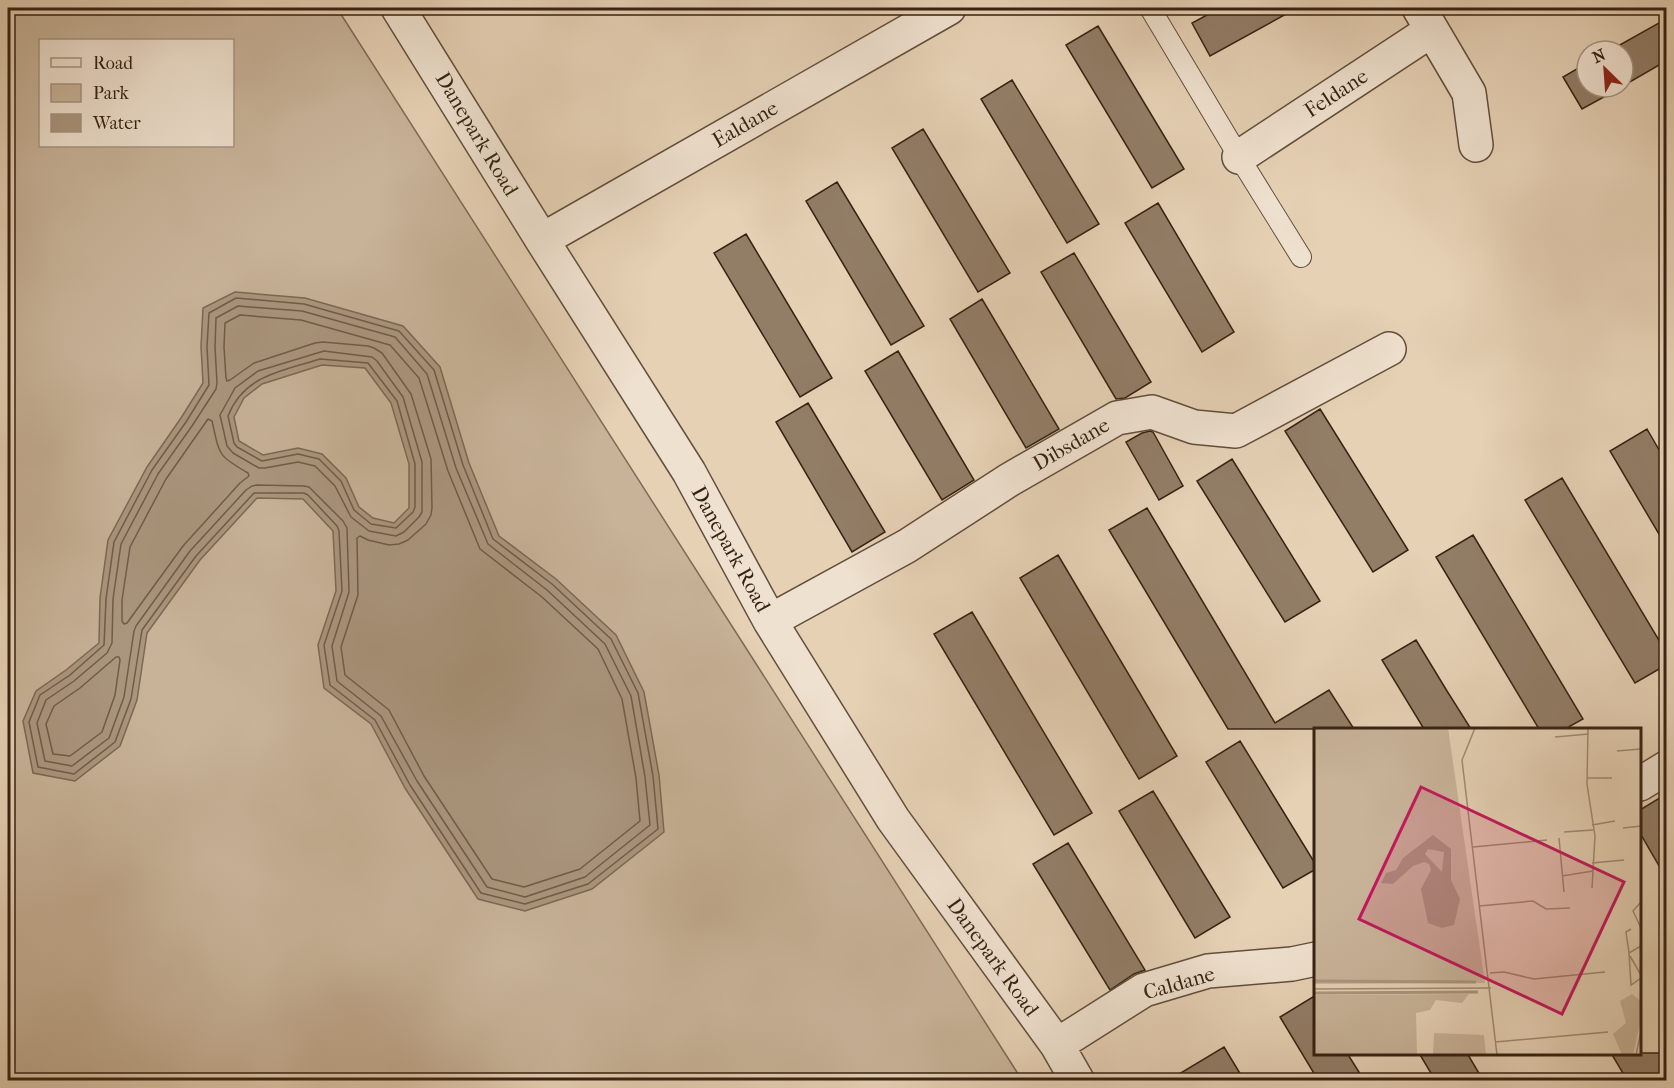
<svg xmlns="http://www.w3.org/2000/svg" width="1674" height="1088" font-family="'IM FELL French Canon',serif">
	<rect width="100%" height="100%" fill="#e6d1b5"/>
	<filter id="stains"><feTurbulence type="fractalNoise" baseFrequency=".00333" numOctaves="4"/><feColorMatrix values="0 0 0 0 .2 0 0 0 0 .09 0 0 0 0 .02 0 0 0 .5 -.17"/></filter>
	<radialGradient id="worn" r=".72"><stop offset=".6" stop-color="#630" stop-opacity="0"/><stop offset="1" stop-color="#630" stop-opacity=".3"/></radialGradient>
	<path fill="#c8b399" stroke="#7f6a56" stroke-width="1.5" fill-rule="evenodd" d="M 8,8 L 337,8 L 1022,1080 L 8,1080 ZM 40,40 L 232,40 L 232,146 L 40,146 Z"/>
	<path fill="#aa967e" stroke="#7c6853" stroke-width="1.5" fill-rule="evenodd" d="M 235,292 L 305,298 L 403,326 L 440,367 L 469,463 L 499,536 L 556,579 L 616,635 L 644,692 L 659,775 L 664,832 L 592,889 L 525,911 L 478,899 L 405,788 L 371,724 L 324,688 L 318,645 L 336,591 L 333,531 L 303,499 L 257,498 L 200,560 L 147,633 L 137,700 L 120,746 L 75,781 L 33,773 L 23,721 L 36,691 L 66,670 L 99,643 L 100,598 L 108,540 L 147,467 L 181,418 L 203,383 L 201,347 L 203,308 ZM 322,365 L 365,368 L 391,403 L 409,464 L 409,508 L 394,523 L 373,518 L 359,507 L 346,478 L 322,454 L 298,448 L 263,455 L 239,441 L 234,417 L 244,398 L 262,384 Z"/>
	<g fill="none" stroke-linecap="round" stroke-linejoin="round">
		<path stroke="#705c48" stroke-width="1.5" d="M 236,298 L 304,304 L 399,331 L 434,370 L 463,465 L 493,539 L 552,584 L 611,639 L 638,693 L 653,776 L 658,829 L 588,884 L 525,904 L 481,893 L 410,785 L 375,720 L 330,685 L 324,645 L 342,591 L 339,531 L 337,526 L 308,495 L 304,493 L 254,493 L 196,556 L 142,630 L 131,699 L 115,742 L 74,774 L 38,767 L 29,722 L 40,695 L 70,675 L 104,645 L 106,599 L 114,542 L 152,470 L 186,422 L 209,385 L 207,347 L 209,313 Z
			M 238,306 L 302,311 L 395,337 L 427,374 L 456,468 L 488,544 L 547,590 L 605,644 L 631,696 L 645,777 L 650,825 L 585,877 L 525,897 L 487,887 L 417,781 L 381,716 L 337,681 L 332,646 L 349,592 L 347,528 L 343,521 L 309,487 L 304,486 L 257,485 L 252,486 L 246,490 L 190,551 L 136,626 L 134,631 L 124,697 L 109,738 L 72,766 L 45,761 L 37,723 L 46,700 L 74,681 L 107,653 L 112,643 L 113,599 L 121,544 L 158,474 L 192,426 L 216,389 L 217,383 L 215,347 L 216,318 Z
			M 240,315 L 301,320 L 390,345 L 419,378 L 448,471 L 480,549 L 542,597 L 598,649 L 622,699 L 636,778 L 640,821 L 580,869 L 524,887 L 492,879 L 424,776 L 389,710 L 345,675 L 341,647 L 358,595 L 357,538 L 360,536 L 368,540 L 389,545 L 399,544 L 408,540 L 426,524 L 431,515 L 432,508 L 431,459 L 411,394 L 382,353 L 374,348 L 368,346 L 323,342 L 315,343 L 254,363 L 230,380 L 227,381 L 226,378 L 224,347 L 225,323 Z
			M 324,351 L 372,357 L 377,361 L 403,397 L 422,462 L 422,512 L 419,517 L 404,532 L 396,536 L 369,531 L 351,517 L 335,486 L 315,466 L 298,462 L 265,468 L 259,468 L 233,453 L 227,446 L 220,415 L 235,388 L 258,371 Z
			M 320,359 L 368,363 L 397,401 L 415,464 L 415,507 L 413,512 L 396,528 L 371,524 L 354,510 L 341,481 L 319,459 L 298,454 L 262,461 L 237,447 L 234,443 L 228,416 C 244,375 282,371 320,359 Z
			M 208,419 L 212,421 C 220,456 217,455 248,473 L 249,476 L 240,483 L 183,546 L 127,623 L 124,624 L 122,621 L 122,600 L 130,547 L 166,479 Z
			M 116,657 L 119,657 L 120,660 L 115,695 L 102,732 L 70,756 L 53,754 L 46,724 L 54,706 L 80,688 Z"/>
	</g>
	<path fill="#927d67" stroke="#362213" stroke-width="1.5" d="M 1220,8 L 1297,8 L 1210,56 L 1192,23 Z
		M 1666,19 L 1666,61 L 1623,86 L 1623,51 L 1609,51 Z
		M 1098,26 L 1184,169 L 1152,188 L 1066,45 Z
		M 1587,63 L 1587,87 L 1622,87 L 1582,109 L 1563,77 Z
		M 1012,80 L 1099,224 L 1067,243 L 981,99 Z
		M 923,129 L 1010,273 L 978,292 L 892,148 Z
		M 837,182 L 924,326 L 891,345 L 806,201 Z
		M 1158,203 L 1234,332 L 1202,352 L 1125,223 Z
		M 746,234 L 832,378 L 800,397 L 714,253 Z
		M 1074,253 L 1151,382 L 1125,398 L 1116,399 L 1041,272 Z
		M 982,299 L 1059,429 L 1026,448 L 950,319 Z
		M 898,351 L 974,480 L 942,500 L 865,371 Z
		M 808,403 L 885,532 L 852,552 L 776,422 Z
		M 1320,409 L 1408,550 L 1373,572 L 1285,431 Z
		M 1647,429 L 1666,462 L 1666,546 L 1610,451 Z
		M 1150,431 L 1153,432 L 1183,486 L 1159,500 L 1126,442 L 1142,433 Z
		M 1232,459 L 1320,601 L 1285,622 L 1197,481 Z
		M 1562,478 L 1666,652 L 1666,665 L 1635,683 L 1525,500 Z
		M 1147,508 L 1275,723 L 1329,690 L 1354,729 L 1228,729 L 1109,530 Z
		M 1473,535 L 1583,719 L 1565,729 L 1539,729 L 1436,557 Z
		M 1058,555 L 1177,756 L 1139,779 L 1020,578 Z
		M 972,612 L 1092,813 L 1054,835 L 934,634 Z
		M 1416,640 L 1447,691 L 1471,729 L 1424,729 L 1382,660 Z
		M 1240,741 L 1316,865 L 1316,869 L 1283,888 L 1206,762 Z
		M 1153,791 L 1230,917 L 1195,938 L 1119,811 Z
		M 1666,794 L 1666,878 L 1640,833 L 1640,810 Z
		M 1068,843 L 1145,970 L 1134,974 L 1110,990 L 1033,864 Z
		M 1316,995 L 1316,1053 L 1347,1053 L 1364,1080 L 1318,1080 L 1280,1017 Z
		M 1224,1047 L 1244,1080 L 1169,1080 Z
		M 1419,1053 L 1467,1053 L 1483,1080 L 1435,1080 Z
		M 1611,1053 L 1666,1053 L 1666,1080 L 1627,1080 Z"/>
	<g fill="none" stroke-linecap="round" stroke-linejoin="round">
		<g stroke="#624e3c" stroke-width="22">
			<path id="lane" d="M 1150,8 L 1239,157 L 1301,257"/>
		</g>
		<g stroke="#624e3c" stroke-width="36">
			<path id="street" d="M 398,8 L 542,240 L 689,472 L 770,621 L 893,819 L 1057,1045 L 1077,1080
				M 1419,8 L 1469,93 L 1476,145
				M 1239,157 L 1432,30
				M 542,240 L 949,8
				M 770,621 L 907,546 L 1009,480 L 1117,418 L 1152,412 L 1194,427 L 1236,431 L 1389,349
				M 1640,784 L 1666,768
				M 1057,1045 L 1144,990 L 1208,971 L 1292,964 L 1316,959"/>
		</g>
		<use href="#lane" stroke="#efe1cf" stroke-width="20"/>
		<use href="#street" stroke="#efe1cf" stroke-width="33"/>
	</g>
	<g text-anchor="middle" stroke-width="6" stroke-linejoin="round" paint-order="stroke">
		<g font-size="21" fill="#362213" stroke="#efe1cf">
			<text transform="translate(1336 93) rotate(-33)" y="7">Feldane</text>
			<text transform="translate(745 124) rotate(-30)" y="7">Ealdane</text>
			<text transform="translate(477 134) rotate(59)" y="7">Danepark Road</text>
			<text transform="translate(1071 444) rotate(-30)" y="7">Dibsdane</text>
			<text transform="translate(731 549) rotate(61)" y="7">Danepark Road</text>
			<text transform="translate(993 957) rotate(54)" y="7">Danepark Road</text>
			<text transform="translate(1179 983) rotate(-16)" y="7">Caldane</text>
		</g>
	</g>
	<g transform="translate(1314 728)">
		<rect width="327" height="327" fill="#e6d1b5"/>
		<path d="M 0,0 L 134,0 L 171,255 L 0,256 ZM 155,266 L 148,275 L 122,272 L 116,282 L 102,285 L 103,327 L 0,327 L 0,267 ZM 318,266 L 327,273 L 327,291 L 319,327 L 308,327 L 299,306 L 312,295 L 306,273 ZM 120,305 L 170,307 L 172,327 L 119,327 Z" fill="#c8b399"/>
		<path d="M 119,107 L 137,121 L 137,152 L 146,171 L 140,197 L 128,200 L 114,195 L 107,161 L 117,142 L 115,136 L 110,134 L 99,138 L 79,156 L 67,155 L 72,145 L 82,142 L 89,130 ZM 114,121 L 130,124 L 128,144 L 111,126 Z" fill="#aa967e" fill-rule="evenodd"/>
		<path fill="none" stroke="#aa967e" stroke-width="3" d="M 0,253 L 162,254M 0,265 L 164,264"/>
		<path fill="none" stroke="#a08b74" stroke-width="1.5" d="M 161,0 L 148,32 L 183,327M 274,0 L 273,56 L 281,108 L 278,160M 241,9 L 275,6M 303,23 L 327,21M 273,50 L 298,50M 278,97 L 301,93M 309,100 L 327,98M 250,104 L 279,102M 245,110 L 250,164M 159,119 L 233,112M 278,135 L 310,132M 248,148 L 279,143M 327,174 L 319,183 L 327,200M 165,178 L 219,173 L 232,181 L 256,180M 317,201 L 312,204 L 315,225 L 327,218M 315,225 L 317,257 L 327,250M 316,228 L 327,247M 176,245 L 190,244 L 220,251 L 291,244M 0,261 L 177,260M 181,314 L 294,304M 322,327 L 327,303"/>
		<path fill="#c2185b" fill-opacity="0.15" stroke="#c2185b" stroke-width="3" d="M 107,59 L 310,154 L 248,286 L 45,191 Z"/>
		<rect width="327" height="327" fill="none" stroke="#362213" stroke-width="3"/>
	</g>
	<rect width="1674" height="1088" fill="none" stroke="#e6d1b5" stroke-width="30"/>
	<rect x="9" y="9" width="1656" height="1070" fill="none" stroke="#362213" stroke-width="3"/>
	<rect x="15" y="15" width="1644" height="1058" fill="none" stroke="#362213" stroke-width="1.5"/>
	<rect x="39" y="39" width="195" height="108" fill="#efe1cf" stroke="#a59584" stroke-width="1.5"/>
	<rect x="51" y="58" width="30" height="9" fill="#efe1cf" stroke="#a59584" stroke-width="1.5"/>
	<text x="93" y="69" font-size="18" fill="#362213">Road</text>
	<rect x="51" y="84" width="30" height="18" fill="#c8b399" stroke="#a59584" stroke-width="1.5"/>
	<text x="93" y="99" font-size="18" fill="#362213">Park</text>
	<rect x="51" y="114" width="30" height="18" fill="#aa967e" stroke="#a59584" stroke-width="1.5"/>
	<text x="93" y="129" font-size="18" fill="#362213">Water</text>
	<g transform="translate(1605 69) rotate(335)"><circle r="28" fill="#efe1cf" stroke="#a59584" stroke-width="1.5"/>
	<path d="M0-4.5L10 22L0 15L-10 22Z" fill="#8f2418"/>
	<text y="-9" font-size="16" font-weight="bold" text-anchor="middle" fill="#362213">N</text>
	</g>
	<rect width="100%" height="100%" filter="url(#stains)"/>
	<rect width="100%" height="100%" fill="url(#worn)"/>
</svg>
